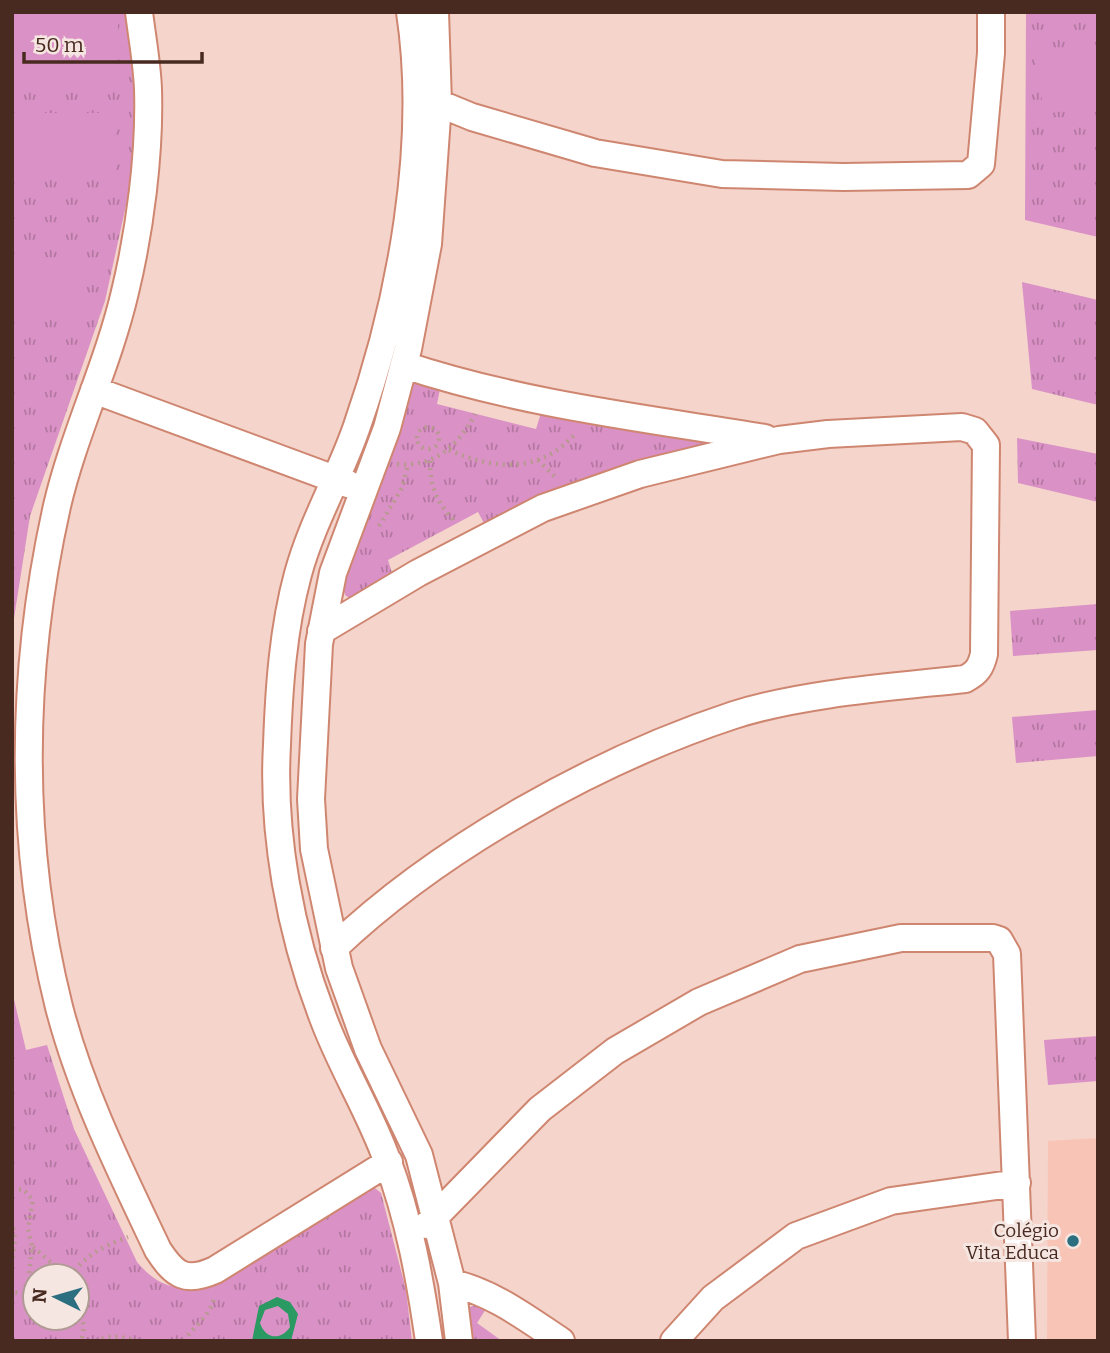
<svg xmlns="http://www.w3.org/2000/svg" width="1110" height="1353" font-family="Bitter,serif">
	<defs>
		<pattern id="grass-tufts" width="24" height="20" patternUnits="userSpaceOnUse" patternTransform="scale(1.75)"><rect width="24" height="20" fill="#da91c6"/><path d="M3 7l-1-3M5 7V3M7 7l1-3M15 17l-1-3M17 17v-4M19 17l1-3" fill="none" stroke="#b377a0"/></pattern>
	</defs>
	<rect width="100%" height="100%" fill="#f4d4cb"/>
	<path fill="#f8c4b5" d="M 1098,1138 L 1098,1341 L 1047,1341 L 1048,1141 Z"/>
	<path fill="url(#grass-tufts)" fill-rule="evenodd" d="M 12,12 L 135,12 L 141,77 L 132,178 L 105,301 L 30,516 L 12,631 Z
		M 1026,12 L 1098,12 L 1098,237 L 1025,220 Z
		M 1022,282 L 1098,300 L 1098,405 L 1032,389 Z
		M 414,379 L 441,384 L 437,404 L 536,429 L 541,413 L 705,442 L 705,451 L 486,527 L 478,512 L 388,560 L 393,576 L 352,600 L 345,595 L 342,583 Z
		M 1017,438 L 1098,454 L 1098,502 L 1018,483 Z
		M 1098,604 L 1098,650 L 1013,656 L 1010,611 Z
		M 1098,710 L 1098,756 L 1016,763 L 1012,717 Z
		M 12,991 L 26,1050 L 47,1045 L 74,1129 L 137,1262 C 153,1281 168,1289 193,1288 L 371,1185 L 381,1193 L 406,1290 L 412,1341 L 12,1341 ZM 35,1276 L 77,1276 L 77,1318 L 35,1318 Z
		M 1098,1036 L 1098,1081 L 1048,1085 L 1044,1040 Z
		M 476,1304 L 486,1309 L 477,1323 L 502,1341 L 469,1341 L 467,1309 Z"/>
	<path fill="#da91c6" d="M 12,12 L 118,12 L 118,87 L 12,86 Z
		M 1098,46 L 1098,106 L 1044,114 L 1035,55 Z
		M 12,113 L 116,113 L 116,173 L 12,173 Z
		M 12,257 L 86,258 L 85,313 L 12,312 Z"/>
	<path fill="#2a9962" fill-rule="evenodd" d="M 277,1297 L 290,1302 L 298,1314 L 291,1341 L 252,1341 L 259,1306 ZM 278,1306 L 288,1314 L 290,1327 C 281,1341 265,1339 260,1323 L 265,1310 Z"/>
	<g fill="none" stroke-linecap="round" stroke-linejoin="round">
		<g stroke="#cf8670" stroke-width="30">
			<path id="minor" d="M 139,12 C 142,37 147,63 148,89 C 150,153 140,230 125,292 C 108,365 74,433 57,506 C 20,671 18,843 59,1007 C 81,1092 121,1172 158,1250 C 175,1276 186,1283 215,1270 L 389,1162
				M 410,12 C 430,144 401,301 357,426 C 340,476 312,522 298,574 C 283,629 279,688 277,745 C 272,833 290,932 322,1015 C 340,1065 369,1110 387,1160 C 409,1218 420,1279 429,1341
				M 435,12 L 438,103 L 428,244 L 408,349 L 387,428 L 333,573 L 319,644 L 311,799 L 314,849 L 339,968 L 368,1049 L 419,1155 L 452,1283 L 459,1341
				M 424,103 L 438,103 L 472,117 L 595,153 L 722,174 L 843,177 L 968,175 L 981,164 L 991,53 L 991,12
				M 404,365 C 522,404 643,418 765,438
				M 94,390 L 348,484
				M 321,631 L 418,573 L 543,508 L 640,474 L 779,440 L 828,434 L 962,427 L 975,431 L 986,445 L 984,654 C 981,667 977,673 965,679 C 892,687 803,693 734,715 C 597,760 439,848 334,948
				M 427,1225 L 540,1109 L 615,1051 L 699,1002 L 800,959 L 901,938 L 993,938 L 999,940 L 1007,954 L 1022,1341
				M 452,1283 C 494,1293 526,1318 561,1341
				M 674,1341 L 713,1298 L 796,1236 L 891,1201 L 1017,1183"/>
		</g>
		<path stroke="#b89990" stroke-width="4.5" stroke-dasharray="2 5" stroke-linecap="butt" d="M417 438a11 11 0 1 1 22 0a11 11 0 1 1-22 0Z
			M 449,450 C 494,470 540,474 576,433
			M 538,460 L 556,478
			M 430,461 C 430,488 437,504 457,523
			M 397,464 C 434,468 459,445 475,414
			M 379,526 L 402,488 L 408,465
			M 12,1190 L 23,1189 L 33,1200 L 28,1229 L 32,1246 L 29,1275 L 33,1287 L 25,1294 L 12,1292
			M 12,1221 L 15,1239 L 12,1262
			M 33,1247 L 67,1276
			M 70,1276 C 86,1255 103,1246 128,1237
			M 77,1295 L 84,1327 L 81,1341
			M 95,1341 C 110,1335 122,1336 137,1341
			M 184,1341 C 193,1326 213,1314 214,1296"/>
		<use href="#minor" stroke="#fff" stroke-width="26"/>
	</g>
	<circle fill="#2a6e7f" stroke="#f6e6e1" stroke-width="2.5" cx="1073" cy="1241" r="7"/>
	<g text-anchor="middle" stroke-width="6" stroke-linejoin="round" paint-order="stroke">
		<g font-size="19" fill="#482a21" stroke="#f6e6e1" text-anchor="end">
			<text x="1059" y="1237">Colégio<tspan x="1059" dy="22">Vita Educa</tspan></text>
		</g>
	</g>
	<rect width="1110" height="1353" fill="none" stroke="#482a21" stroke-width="28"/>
	<g transform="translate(56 1297) rotate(275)"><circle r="33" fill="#f6e6e1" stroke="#b09b94" stroke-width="2"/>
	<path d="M0-5L12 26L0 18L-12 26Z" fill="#2a6e7f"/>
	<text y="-10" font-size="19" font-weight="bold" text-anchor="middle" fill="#482a21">N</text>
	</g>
	<path d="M24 52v10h178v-10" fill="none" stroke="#482a21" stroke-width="3.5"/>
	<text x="35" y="52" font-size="21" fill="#482a21" stroke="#f6e6e1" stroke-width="5" paint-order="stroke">50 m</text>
</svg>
